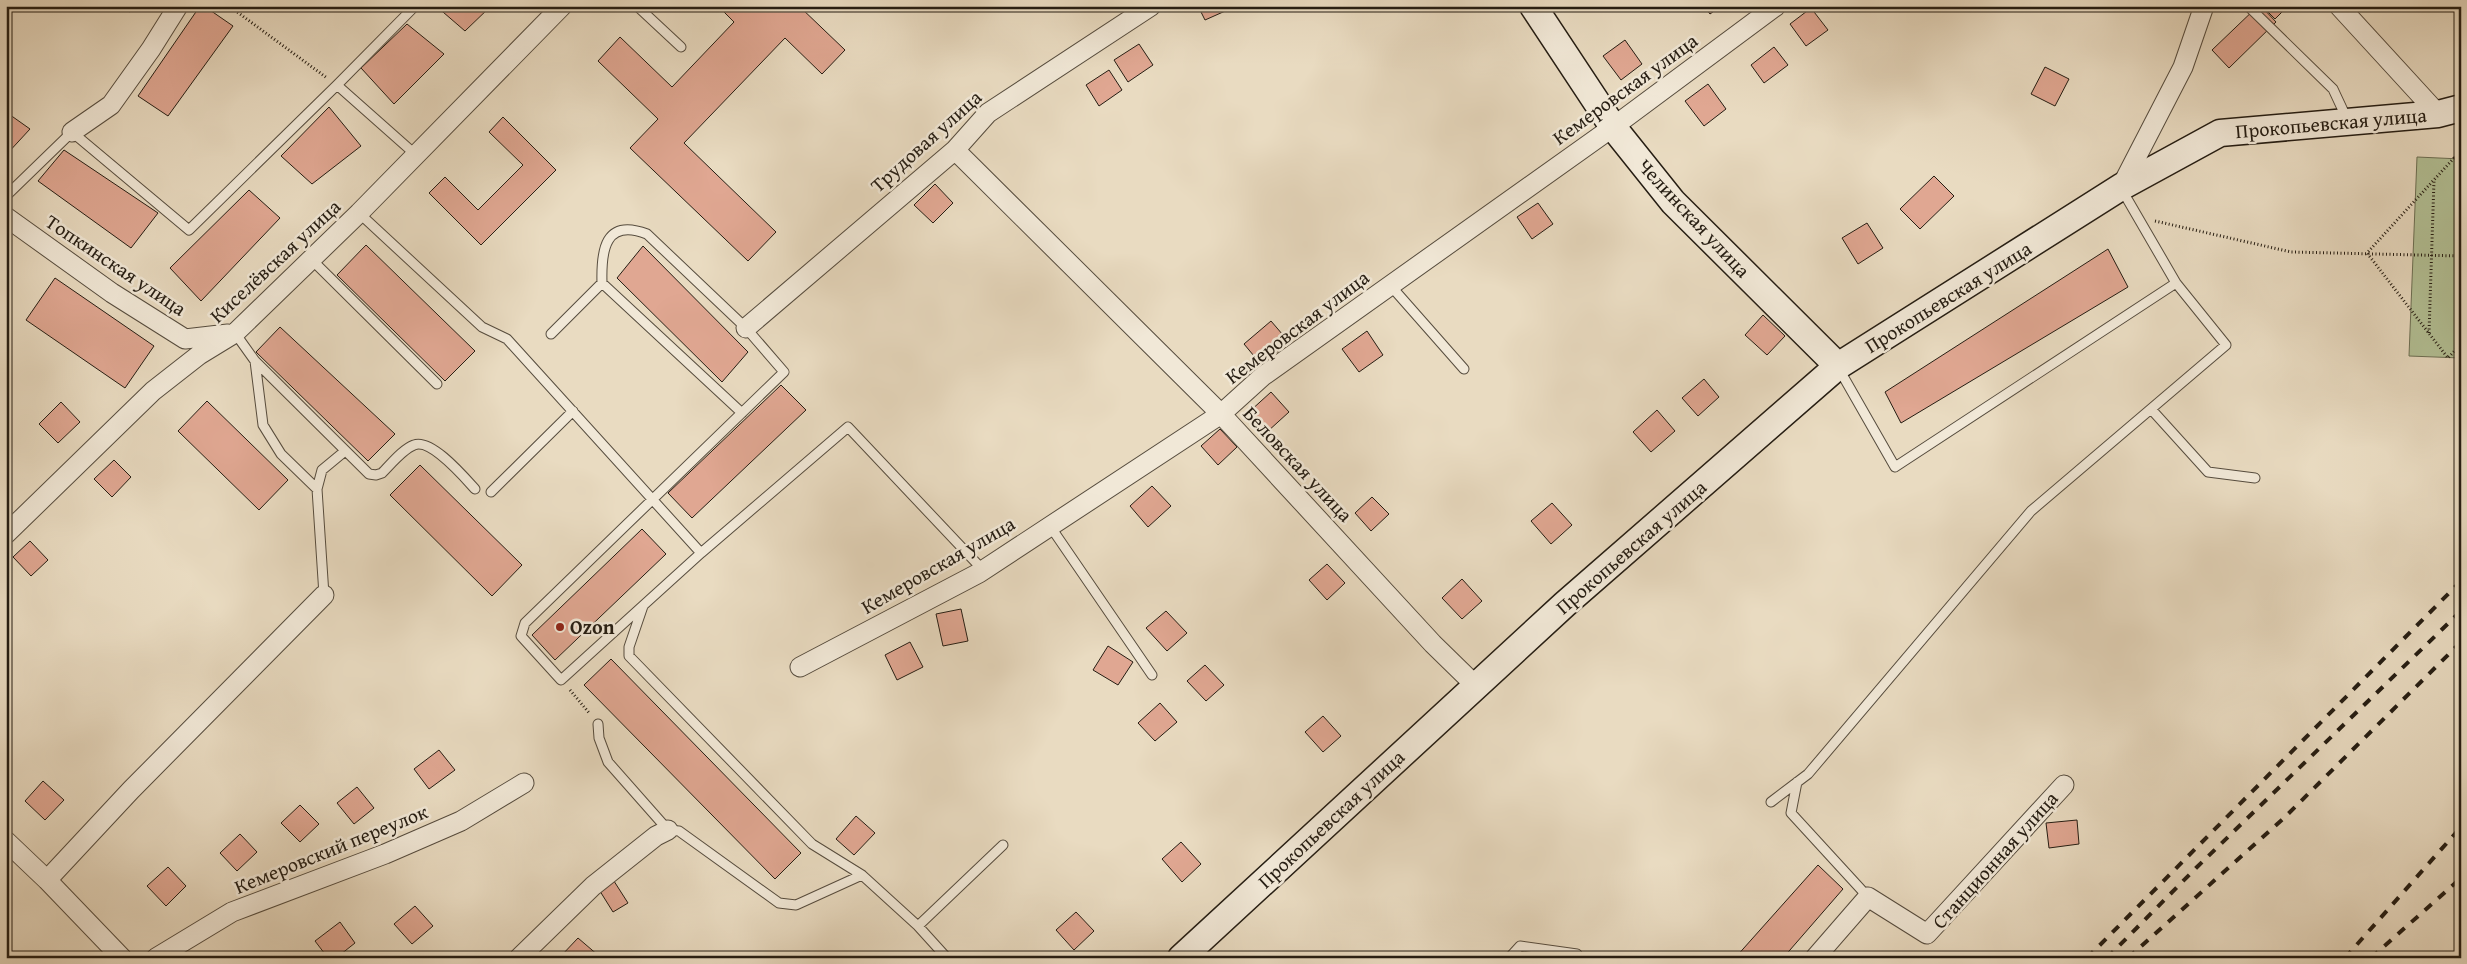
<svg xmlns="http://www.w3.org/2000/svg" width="2467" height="964" font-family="'Gentium Book Plus',serif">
	<rect width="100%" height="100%" fill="#e9dbc1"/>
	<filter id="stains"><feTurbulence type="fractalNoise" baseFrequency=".004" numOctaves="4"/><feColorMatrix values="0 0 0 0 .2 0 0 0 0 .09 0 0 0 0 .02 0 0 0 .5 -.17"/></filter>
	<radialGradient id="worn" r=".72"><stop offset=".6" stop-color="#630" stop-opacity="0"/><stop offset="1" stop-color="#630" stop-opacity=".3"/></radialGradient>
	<path fill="#b3c196" stroke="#6c6f54" d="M 2417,157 L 2461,159 L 2461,358 L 2409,356 Z"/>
	<path fill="#e0a792" stroke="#251d13" d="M 121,6 L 134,6 L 130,12 Z
		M 200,6 L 204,6 L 233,26 L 168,116 L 138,96 Z
		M 436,6 L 491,6 L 465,31 Z
		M 718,6 L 763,6 L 765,9 L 768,6 L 799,6 L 845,50 L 822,74 L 785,38 L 684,143 L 776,232 L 748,261 L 630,148 L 658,119 L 598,61 L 620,37 L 672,87 L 734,22 Z
		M 1198,6 L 1231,6 L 1232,8 L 1205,20 Z
		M 1704,6 L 1721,6 L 1710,14 Z
		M 2258,6 L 2261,6 L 2276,22 L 2229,68 L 2212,50 Z
		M 2262,6 L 2286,6 L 2287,7 L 2275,19 Z
		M 1811,8 L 1828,30 L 1806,46 L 1790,24 Z
		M 407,24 L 444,54 L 394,104 L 361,68 Z
		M 1625,40 L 1642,64 L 1621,80 L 1603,56 Z
		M 1139,44 L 1153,65 L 1128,82 L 1114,60 Z
		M 1774,47 L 1788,65 L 1764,83 L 1751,65 Z
		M 2045,67 L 2069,79 L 2055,106 L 2031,94 Z
		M 1109,70 L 1122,90 L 1099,106 L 1086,85 Z
		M 1708,84 L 1726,109 L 1704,126 L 1685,101 Z
		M 329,107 L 361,146 L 312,184 L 281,156 Z
		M 6,112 L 30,129 L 6,155 Z
		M 503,117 L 556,170 L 481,245 L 429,193 L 445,177 L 478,210 L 523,165 L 489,132 Z
		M 64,150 L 158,213 L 131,248 L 38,181 Z
		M 1934,176 L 1954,196 L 1920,229 L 1900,209 Z
		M 935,184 L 953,203 L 933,223 L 914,205 Z
		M 249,190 L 280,218 L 201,301 L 170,268 Z
		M 1538,203 L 1553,224 L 1532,239 L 1517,217 Z
		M 1867,223 L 1883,248 L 1858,264 L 1842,238 Z
		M 366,245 L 475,351 L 445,381 L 337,275 Z
		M 643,246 L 748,352 L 722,382 L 617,278 Z
		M 2108,249 L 2128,287 L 1901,423 L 1885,392 Z
		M 55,278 L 154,346 L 125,388 L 26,320 Z
		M 1763,315 L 1785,336 L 1767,355 L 1745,335 Z
		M 1271,321 L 1289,342 L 1275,354 L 1278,362 L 1264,368 L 1244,344 Z
		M 280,327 L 395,434 L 368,461 L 256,352 Z
		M 1367,331 L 1383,355 L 1359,372 L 1342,349 Z
		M 1704,379 L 1719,397 L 1698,416 L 1682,398 Z
		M 781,385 L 806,410 L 692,518 L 668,493 Z
		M 1271,392 L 1289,412 L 1267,432 L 1249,412 Z
		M 207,401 L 288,480 L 259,510 L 178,431 Z
		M 61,402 L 80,422 L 58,443 L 39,424 Z
		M 1657,410 L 1675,431 L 1651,452 L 1633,432 Z
		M 1220,429 L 1237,447 L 1218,465 L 1201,446 Z
		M 114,460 L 131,477 L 112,497 L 94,479 Z
		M 420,465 L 522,565 L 492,596 L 390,495 Z
		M 1152,486 L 1171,506 L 1148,527 L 1130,506 Z
		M 1372,497 L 1389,514 L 1371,531 L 1355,513 Z
		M 1552,503 L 1572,525 L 1551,544 L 1531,521 Z
		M 642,529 L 666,554 L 555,660 L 532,635 Z
		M 30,541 L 48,560 L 31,576 L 13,557 Z
		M 1327,564 L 1345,583 L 1327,600 L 1309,580 Z
		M 1462,579 L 1482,601 L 1462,619 L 1442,598 Z
		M 961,609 L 968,641 L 943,646 L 936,614 Z
		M 1166,611 L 1187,633 L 1167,651 L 1146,628 Z
		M 910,642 L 923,667 L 897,680 L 885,655 Z
		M 1108,646 L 1133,662 L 1118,685 L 1093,670 Z
		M 611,659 L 801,853 L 775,879 L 584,685 Z
		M 1205,665 L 1224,685 L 1206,701 L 1187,681 Z
		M 1160,703 L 1177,722 L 1155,741 L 1138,723 Z
		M 1323,716 L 1341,736 L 1323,752 L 1305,732 Z
		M 439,750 L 455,770 L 429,789 L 414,769 Z
		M 43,781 L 64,800 L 45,820 L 25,801 Z
		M 357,787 L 374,808 L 354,824 L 337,803 Z
		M 300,805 L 319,824 L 300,842 L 281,823 Z
		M 856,816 L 875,833 L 854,855 L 836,839 Z
		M 2077,820 L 2079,844 L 2049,848 L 2046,823 Z
		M 240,834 L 257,852 L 237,871 L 220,853 Z
		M 1181,842 L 1201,864 L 1182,882 L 1162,859 Z
		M 1818,865 L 1843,889 L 1783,958 L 1735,958 Z
		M 168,867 L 186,886 L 166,906 L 147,886 Z
		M 612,878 L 628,903 L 613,912 L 598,888 Z
		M 415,906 L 433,926 L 412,944 L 394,924 Z
		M 1076,912 L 1094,931 L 1074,950 L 1056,930 Z
		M 340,922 L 355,943 L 336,958 L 328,958 L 315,941 Z
		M 578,938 L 599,956 L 597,958 L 560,957 Z"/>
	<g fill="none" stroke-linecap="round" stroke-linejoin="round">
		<g stroke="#564c3e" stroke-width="11">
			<path id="lane" d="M 637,6 L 681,47
				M 2248,6 L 2333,89 L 2347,119
				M 337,85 L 416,155
				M 6,196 L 72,132 L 189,230 L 337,85 L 415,6
				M 359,213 L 482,327 L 507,339 L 701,553
				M 311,259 L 437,384
				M 602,283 C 601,250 605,218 647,234 L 746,328 L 784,372 L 525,623 L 521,636 L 561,680 L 701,553 L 848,427 L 983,570
				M 1390,285 L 1464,369
				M 235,333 L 255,361 L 369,474 L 376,475 L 382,473 C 391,464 403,449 414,445 C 431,438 464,477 475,489
				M 551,334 L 602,283 L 742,413
				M 255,361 L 263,425 L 281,454 L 317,489
				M 1839,369 L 1895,467 L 2176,283
				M 2151,409 L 2208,472 L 2255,478
				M 491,492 L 573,411
				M 1050,526 L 1152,675
				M 324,595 L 317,489 L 322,470 L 345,451
				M 643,606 L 629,647 L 629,656 L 812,844 L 862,875 L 918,926 L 947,958
				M 598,724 L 599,738 L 608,762 L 668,830 L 679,831 L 779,903 L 796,905 L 862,875
				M 1797,782 L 1791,813 L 1868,897
				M 1771,802 L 1808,774 L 2031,511 L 2226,345 L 2176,283 L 2122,190
				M 918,926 L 1003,845
				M 1509,958 L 1520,946 L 1577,954"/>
		</g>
		<g stroke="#564c3e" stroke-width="21">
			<path id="street" d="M 2339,6 L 2438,114
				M 72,132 L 111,105 L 151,49 L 178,6
				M 955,150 L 1221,414 L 1433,644 L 1476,686
				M 2121,187 L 2183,67 L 2204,6
				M 6,217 L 112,293 L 185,339 L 228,334
				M 746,328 L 955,150 L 988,113 L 1151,6
				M 6,534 L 153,391 L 199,355 L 235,333 L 359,213 L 562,6
				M 800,667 L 979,573 L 1221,414 L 1263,376 L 1613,127 L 1776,6
				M 6,841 L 47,880 L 122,958
				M 47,880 L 131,790 L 324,595
				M 156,958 L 232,912 L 385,854 L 461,821 L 524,783
				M 519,958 L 593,886 L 656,836 L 668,830
				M 1815,958 L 1868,897 L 1927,934 L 2064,785"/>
		</g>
		<g stroke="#251d13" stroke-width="29">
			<path id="secondary" d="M 1533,6 L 1613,127 L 1673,202 L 1838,366
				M 1181,958 L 1565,604 L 1838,366 L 2121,187 L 2220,133 L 2438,114 L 2461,108"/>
		</g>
		<path stroke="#251d13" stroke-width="3" stroke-dasharray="1 2.5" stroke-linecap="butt" d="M 229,6 L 327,78
			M 2461,166 L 2454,158 L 2367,253 L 2448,358 L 2461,344
			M 2155,221 L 2291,252 L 2461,256
			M 2429,333 L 2434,180
			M 570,690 L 590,714"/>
		<use href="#lane" stroke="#f1e8d7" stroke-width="9"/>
		<use href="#street" stroke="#f1e8d7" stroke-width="19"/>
		<use href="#secondary" stroke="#f1e8d7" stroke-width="26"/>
		<path stroke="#251d13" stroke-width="4" stroke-dasharray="9 9" stroke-linecap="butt" d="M 2087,958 L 2461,581
			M 2107,958 L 2196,868 L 2461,611
			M 2128,958 L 2284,818 L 2461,642
			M 2345,958 L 2461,827
			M 2371,958 L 2461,878"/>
	</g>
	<circle fill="#8f2418" stroke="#f1e8d7" stroke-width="2" cx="560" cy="627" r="5"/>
	<g text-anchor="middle" stroke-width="5" stroke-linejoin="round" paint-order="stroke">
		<g font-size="20" fill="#251d13" stroke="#f1e8d7">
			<text transform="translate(1625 89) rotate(-36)" y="7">Кемеровская улица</text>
			<text transform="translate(2331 123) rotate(-5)" y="7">Прокопьевская улица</text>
			<text transform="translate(926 141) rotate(-42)" y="7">Трудовая улица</text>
			<text transform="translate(1694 218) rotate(47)" y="7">Челинская улица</text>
			<text transform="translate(275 261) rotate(-43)" y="7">Киселёвская улица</text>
			<text transform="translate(116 265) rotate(34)" y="7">Топкинская улица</text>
			<text transform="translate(1948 297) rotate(-32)" y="7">Прокопьевская улица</text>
			<text transform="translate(1297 327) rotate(-37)" y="7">Кемеровская улица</text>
			<text transform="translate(1298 464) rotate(47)" y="7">Беловская улица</text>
			<text transform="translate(1631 547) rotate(-41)" y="7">Прокопьевская улица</text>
			<text transform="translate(938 565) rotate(-30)" y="7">Кемеровская улица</text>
			<text transform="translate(1331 819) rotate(-43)" y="7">Прокопьевская улица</text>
			<text transform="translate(331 849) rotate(-22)" y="7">Кемеровский переулок</text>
			<text transform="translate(1995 860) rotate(-48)" y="7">Станционная улица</text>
		</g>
		<g font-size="20" font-weight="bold" fill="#251d13" stroke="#f1e8d7" text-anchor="start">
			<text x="570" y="634">Ozon</text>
		</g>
	</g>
	<rect width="2467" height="964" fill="none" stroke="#e9dbc1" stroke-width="25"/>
	<rect x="8" y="8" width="2452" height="949" fill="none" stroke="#251d13" stroke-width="2.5"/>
	<rect x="12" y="12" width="2442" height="939" fill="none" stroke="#251d13"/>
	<rect width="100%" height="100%" filter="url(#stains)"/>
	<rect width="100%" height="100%" fill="url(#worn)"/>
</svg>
